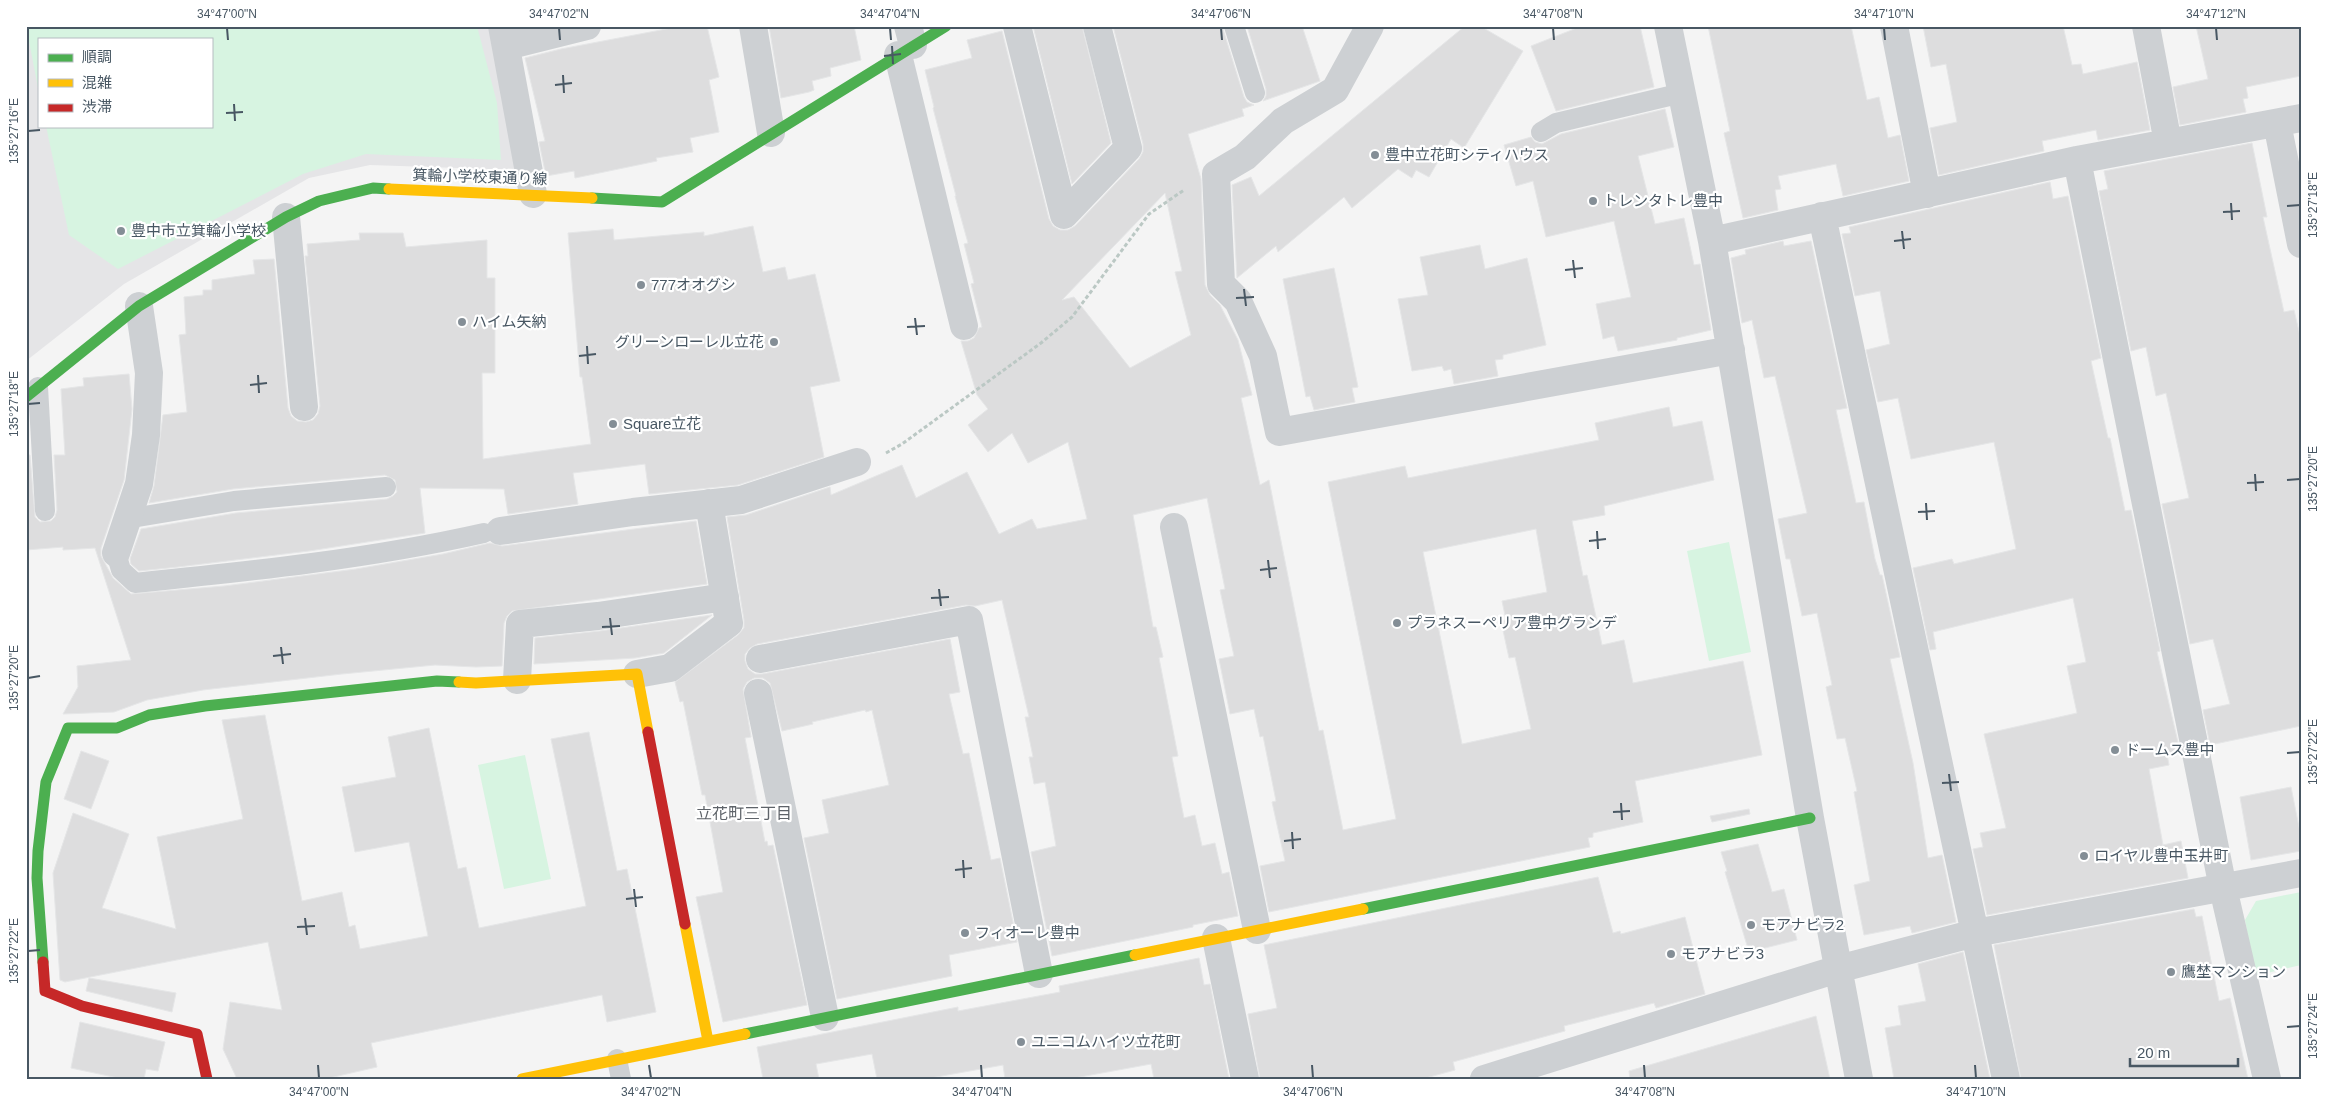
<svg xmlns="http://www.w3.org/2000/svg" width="2327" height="1105" font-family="Arial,'Noto Sans JP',sans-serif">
	<rect width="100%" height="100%" fill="#f4f4f4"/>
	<path fill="#e5e5e7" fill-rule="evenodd" d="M 26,26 L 488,26 L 504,88 L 515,170 L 370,165 L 309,178 L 124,284 L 26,361 ZM 39,39 L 211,39 L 211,126 L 39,126 Z"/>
	<path fill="#d7f4e1" d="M 26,26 L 477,26 L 497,103 L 501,160 L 366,154 L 303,174 L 118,269 L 69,235 L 46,126 L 211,126 L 211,39 L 39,39 L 39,93 Z
		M 1729,542 L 1751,652 L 1709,661 L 1687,551 Z
		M 525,755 L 551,879 L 504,889 L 478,765 Z
		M 2301,892 L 2301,965 L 2255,976 L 2245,920 L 2256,901 Z"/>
	<path fill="#ddddde" stroke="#e5e6e7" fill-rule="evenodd" d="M 682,26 L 707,26 L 719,77 L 709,80 L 719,132 L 690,138 L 693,152 L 656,158 L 657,161 L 575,178 L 574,171 L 546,176 L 539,142 L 545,141 L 525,58 L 561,49 Z
		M 769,26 L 854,26 L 861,60 L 830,68 L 831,76 L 812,81 L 814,90 L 809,92 L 781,98 Z
		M 1033,26 L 1082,26 L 1111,143 L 1072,184 Z
		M 1113,26 L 1222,26 L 1244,97 L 1247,102 L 1254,105 L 1242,109 L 1244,116 L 1188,134 L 1201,179 L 1205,285 L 1210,295 L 1220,305 L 1238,340 L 1252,395 L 1241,398 L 1260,485 L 1269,480 L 1310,688 L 1319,731 L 1323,730 L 1343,830 L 1396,819 L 1328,482 L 1405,466 L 1408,478 L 1599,440 L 1595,423 L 1669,407 L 1673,427 L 1702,421 L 1714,480 L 1604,506 L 1605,515 L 1572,521 L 1583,576 L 1587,575 L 1602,645 L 1624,640 L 1633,683 L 1743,661 L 1762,755 L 1635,781 L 1643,822 L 1593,833 L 1593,837 L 1588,838 L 1590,847 L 1269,912 L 1260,866 L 1285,861 L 1272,802 L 1276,801 L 1263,736 L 1260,737 L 1254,709 L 1230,714 L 1219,659 L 1234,656 L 1220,590 L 1225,589 L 1207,498 L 1133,515 L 1153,627 L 1156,627 L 1163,657 L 1159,658 L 1178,756 L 1172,757 L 1184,818 L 1195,815 L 1202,846 L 1215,843 L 1222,874 L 1229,872 L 1238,916 L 1193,925 L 1193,927 L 1052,956 L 1031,852 L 1056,846 L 1045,782 L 1034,784 L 1029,757 L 1033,757 L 1025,717 L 1029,717 L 1002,600 L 975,606 L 966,605 L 757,644 L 750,648 L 745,654 L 745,661 L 748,669 L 755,674 L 762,674 L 950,639 L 960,692 L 949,694 L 963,754 L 969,753 L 991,860 L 1000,858 L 1017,942 L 949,955 L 952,976 L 837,999 L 804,838 L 829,833 L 822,800 L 889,785 L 872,710 L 866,712 L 865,710 L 812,722 L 813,724 L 782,731 L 770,683 L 763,678 L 754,678 L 747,682 L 743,689 L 751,737 L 745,738 L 765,842 L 767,841 L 768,846 L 773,845 L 807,1005 L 723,1022 L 696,897 L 723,892 L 705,795 L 702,795 L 683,701 L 680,702 L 675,682 L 738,635 L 744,628 L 744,620 L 727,517 L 746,515 L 830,487 L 831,495 L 902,465 L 916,498 L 967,472 L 999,534 L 1032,519 L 1037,529 L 1087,519 L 1068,442 L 1028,463 L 1012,433 L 988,452 L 968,425 L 988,409 L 977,395 L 961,341 L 968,341 L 974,338 L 979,328 L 982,327 L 971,284 L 974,283 L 964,244 L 968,243 L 955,196 L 956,196 L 933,108 L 934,107 L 925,70 L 972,58 L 967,40 L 1002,31 L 1049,219 L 1053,226 L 1060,230 L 1068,230 L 1075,226 L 1139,159 L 1143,152 L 1143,144 ZM 1165,193 L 1182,271 L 1175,272 L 1191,335 L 1130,368 L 1074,297 L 1062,300 ZM 1536,529 L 1547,592 L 1502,601 L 1506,620 L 1501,621 L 1509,658 L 1515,657 L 1531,729 L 1462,744 L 1423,552 Z
		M 1247,26 L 1302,26 L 1320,81 L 1263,101 L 1266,96 L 1266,89 Z
		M 1465,26 L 1480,26 L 1523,51 L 1464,148 L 1451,139 L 1429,177 L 1416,170 L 1412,178 L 1398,169 L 1352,208 L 1344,197 L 1278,252 L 1276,246 L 1237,278 L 1232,185 L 1251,177 L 1259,196 Z
		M 1582,26 L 1640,26 L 1654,87 L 1556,111 L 1531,46 Z
		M 1708,26 L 1851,26 L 1867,100 L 1879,97 L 1888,138 L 1900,135 L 1909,181 L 1843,196 L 1836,164 L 1778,176 L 1781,189 L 1775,190 L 1778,210 L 1743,218 L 1724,133 L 1730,131 Z
		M 1923,26 L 2063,26 L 2072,65 L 2081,64 L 2083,74 L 2137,62 L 2150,130 L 2098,140 L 2096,130 L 2042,141 L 2044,151 L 1939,175 L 1930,128 L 1957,122 L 1946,64 L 1931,67 Z
		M 2196,26 L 2301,26 L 2301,76 L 2246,87 L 2248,98 L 2243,99 L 2246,112 L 2180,125 L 2173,87 L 2208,79 Z
		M 1665,109 L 1674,147 L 1638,156 L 1655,224 L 1684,218 L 1694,265 L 1700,264 L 1711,330 L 1677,338 L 1677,340 L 1618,351 L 1614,336 L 1603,339 L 1596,304 L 1631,297 L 1614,221 L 1546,237 L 1533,181 L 1516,186 L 1504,145 L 1531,137 L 1535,142 L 1542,144 L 1561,134 Z
		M 2252,143 L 2267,217 L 2263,217 L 2284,312 L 2294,310 L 2301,340 L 2301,726 L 2210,745 L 2203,710 L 2230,704 L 2213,639 L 2190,644 L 2162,504 L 2189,498 L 2166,393 L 2156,396 L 2146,347 L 2131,351 L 2099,191 L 2108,189 L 2104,171 Z
		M 2050,182 L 2053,199 L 2068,196 L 2101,358 L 2091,361 L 2108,438 L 2110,438 L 2125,511 L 2131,510 L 2160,651 L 2157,652 L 2180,751 L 2167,754 L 2169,765 L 2149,769 L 2163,845 L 2181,841 L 2188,878 L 1987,915 L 1973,849 L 1983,847 L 1980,833 L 2006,828 L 1984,734 L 2077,713 L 2067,666 L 2086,662 L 2073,598 L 1933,632 L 1936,649 L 1930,650 L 1913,568 L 1952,559 L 1954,564 L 2016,549 L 1994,442 L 1911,459 L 1898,398 L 1878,402 L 1866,350 L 1890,344 L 1880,291 L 1855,296 L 1842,234 L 1851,233 L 1849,227 Z
		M 753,226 L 763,272 L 785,267 L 788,280 L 815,274 L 840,381 L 810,387 L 824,457 L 738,485 L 649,494 L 645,464 L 573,473 L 578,504 L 508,514 L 504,489 L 420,488 L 425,533 L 309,551 L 178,567 L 139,571 L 131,564 L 130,559 L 141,529 L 236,513 L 387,499 L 393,496 L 397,492 L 395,480 L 385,475 L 233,489 L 149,503 L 154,486 L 163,415 L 187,412 L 179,335 L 186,334 L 184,297 L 203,295 L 203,290 L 212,290 L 212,280 L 255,274 L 253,260 L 274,259 L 288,408 L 291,416 L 297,421 L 306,422 L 313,420 L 318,414 L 320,406 L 305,256 L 308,256 L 307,244 L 360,240 L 359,233 L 403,233 L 406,247 L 487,240 L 487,278 L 495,278 L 495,373 L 482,373 L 483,459 L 591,444 L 582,377 L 580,377 L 568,233 L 613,229 L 614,240 L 704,232 L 704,236 Z
		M 1783,241 L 1784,246 L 1811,241 L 1847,408 L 1836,410 L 1856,503 L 1864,502 L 1875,559 L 1880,575 L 1882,575 L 1900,657 L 1890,659 L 1913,763 L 1928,858 L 1942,855 L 1956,922 L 1912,933 L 1910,926 L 1864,935 L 1854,885 L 1870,881 L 1854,792 L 1857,791 L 1845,738 L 1837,739 L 1826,687 L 1832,685 L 1817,613 L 1802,616 L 1790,559 L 1786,559 L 1778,519 L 1807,513 L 1775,376 L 1764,378 L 1752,320 L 1742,323 L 1731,258 L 1746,254 L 1745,250 Z
		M 1480,245 L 1485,269 L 1527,258 L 1546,345 L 1503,355 L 1503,359 L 1495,360 L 1498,376 L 1454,384 L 1451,369 L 1444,371 L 1442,366 L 1412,371 L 1398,299 L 1428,295 L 1420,257 Z
		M 1334,268 L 1358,387 L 1352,388 L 1355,402 L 1314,410 L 1310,396 L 1306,397 L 1283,279 Z
		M 129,374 L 132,409 L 124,480 L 101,548 L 101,556 L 113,578 L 131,594 L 224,586 L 356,569 L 443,554 L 490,543 L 502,546 L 696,521 L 707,584 L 512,611 L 507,616 L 504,623 L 502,666 L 476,667 L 435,665 L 342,674 L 203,690 L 147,700 L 114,712 L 63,714 L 78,687 L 77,666 L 131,660 L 95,548 L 63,550 L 63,547 L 26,550 L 26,455 L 30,455 L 35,517 L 40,522 L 51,521 L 55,517 L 57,510 L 54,455 L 65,455 L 61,389 L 84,386 L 83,378 Z
		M 712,615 L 664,653 L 635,658 L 534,664 L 535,638 L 600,631 Z
		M 265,715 L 302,901 L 342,892 L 349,927 L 355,925 L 360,949 L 428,936 L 409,842 L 355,852 L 342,787 L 396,777 L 388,737 L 429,728 L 458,869 L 466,867 L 479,928 L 586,906 L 551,739 L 589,732 L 617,871 L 627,869 L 656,1012 L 607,1022 L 602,995 L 371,1043 L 377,1067 L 325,1079 L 237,1079 L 223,1049 L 230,1002 L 282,1010 L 268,942 L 65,982 L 60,980 L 53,873 L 73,813 L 129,834 L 102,908 L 176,929 L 157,837 L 243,819 L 222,720 Z
		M 81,751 L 109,761 L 91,809 L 64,799 Z
		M 2291,787 L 2301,837 L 2301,851 L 2251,860 L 2240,797 Z
		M 1749,809 L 1750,814 L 1712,822 L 1710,816 Z
		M 1758,844 L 1772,892 L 1784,889 L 1797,940 L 1749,952 L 1725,872 L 1727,871 L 1721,852 Z
		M 1598,877 L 1613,933 L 1620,931 L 1621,934 L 1685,917 L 1705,994 L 1656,1008 L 1654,1003 L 1564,1026 L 1565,1031 L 1453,1062 L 1455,1070 L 1422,1079 L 1260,1079 L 1248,1014 L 1277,1008 L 1264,945 Z
		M 2194,909 L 2196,917 L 2202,916 L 2219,1001 L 2230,998 L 2248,1079 L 2021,1079 L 1994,945 Z
		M 1963,952 L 1990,1079 L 1894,1079 L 1885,1028 L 1901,1025 L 1898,1006 L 1926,1001 L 1918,964 Z
		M 1199,958 L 1204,985 L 1210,984 L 1229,1079 L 1154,1079 L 1151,1064 L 1069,1079 L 1005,1079 L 1003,1065 L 925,1079 L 877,1079 L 872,1054 L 816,1064 L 819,1079 L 763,1079 L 757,1047 L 958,1007 L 958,1011 L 1060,992 L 1059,986 Z
		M 89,978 L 176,993 L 172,1012 L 86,991 Z
		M 1816,1016 L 1830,1079 L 1630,1079 L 1629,1071 Z
		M 80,1022 L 165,1042 L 158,1071 L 146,1069 L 144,1079 L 123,1079 L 71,1068 Z"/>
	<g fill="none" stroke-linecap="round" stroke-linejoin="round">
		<path stroke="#bbc8c4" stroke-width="3" stroke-dasharray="4 2.5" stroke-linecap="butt" d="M 886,453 L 902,444 L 1041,343 L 1072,317 L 1149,214 L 1184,190"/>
		<path stroke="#cdd0d3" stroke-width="20" d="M 1234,26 L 1255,93
			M 1541,132 L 1556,123 L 1682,93
			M 38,387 L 45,511
			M 126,519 L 234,501 L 386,487
			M 116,553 L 121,570 L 135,583 C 252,571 369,559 484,533
			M 617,1059 L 621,1079"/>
		<path stroke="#cdd0d3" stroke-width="28" d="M 502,26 L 533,194
			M 753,26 L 771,133
			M 908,26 L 913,45
			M 1017,26 L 1064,215 L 1128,148 L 1097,26
			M 1370,26 L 1335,90 L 1283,121 L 1245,157 L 1216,174 L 1221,284 L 1238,301 L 1263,356 L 1279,432 L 1731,350
			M 1668,26 L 1712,241 L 2077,160 L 2301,118
			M 1894,26 L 1927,194
			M 2146,26 L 2168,143
			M 507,46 L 587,26
			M 898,55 L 964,326
			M 2277,123 L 2301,244
			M 2077,160 L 2223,888 L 2267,1079
			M 1822,216 L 2006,1079
			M 286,217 L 304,407
			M 1712,241 L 1810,818 L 1859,1079
			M 1174,527 L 1257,930
			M 500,531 L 633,512 L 741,500 L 857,462
			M 116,553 L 139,484 L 146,435 L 149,373 L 139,306
			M 760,659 L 969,620 L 1039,974
			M 637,674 L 670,668 L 729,623 L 709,503
			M 517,680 L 520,624 L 598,616 L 725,597
			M 758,693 L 825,1017
			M 1216,938 L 1245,1079
			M 1484,1079 L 1838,969 L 1975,933 L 2301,873"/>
		<path stroke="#4caf50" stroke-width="11" d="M 592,198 L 662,202 L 946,26
			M 26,397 L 139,306 L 286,217 L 319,201 L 373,188 L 389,189
			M 1363,909 L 1810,818
			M 43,962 L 37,878 L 38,851 L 46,782 L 68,728 L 117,728 L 149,715 L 205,706 L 437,681 L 459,682
			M 745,1034 L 1135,955"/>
		<path stroke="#ffc107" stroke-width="11" d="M 389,189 L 592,198
			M 459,682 L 476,683 L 637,674 L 648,732
			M 685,924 L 708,1041
			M 1135,955 L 1363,909
			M 522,1079 L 745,1034"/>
		<path stroke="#c62828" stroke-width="11" d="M 648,732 L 685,924
			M 43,962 L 45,991 L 82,1006 L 197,1034 L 207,1079"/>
	</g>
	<path fill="none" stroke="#485763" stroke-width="2" d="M 227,28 L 228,40M 559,28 L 560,40M 890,28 L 891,40M 1221,28 L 1222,40M 1553,28 L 1554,40M 1884,28 L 1885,40M 2216,28 L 2217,40M 892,46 L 893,64M 884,56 L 901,54M 563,75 L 564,93M 555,85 L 572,83M 234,104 L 235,121M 226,113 L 243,112M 28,131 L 40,130M 2231,203 L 2232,220M 2287,206 L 2300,205M 2223,212 L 2240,211M 1902,231 L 1904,249M 1894,241 L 1911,239M 1573,260 L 1575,278M 1565,270 L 1583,268M 1244,289 L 1246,306M 1236,298 L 1254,297M 915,318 L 917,335M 907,327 L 925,326M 587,346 L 588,364M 579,356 L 596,354M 258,375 L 259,393M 250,385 L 267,383M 28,404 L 40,403M 2255,474 L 2256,491M 2287,480 L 2300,479M 2247,483 L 2264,482M 1926,503 L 1927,520M 1918,512 L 1935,511M 1597,531 L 1598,549M 1589,541 L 1606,539M 1268,560 L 1270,578M 1260,570 L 1277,568M 939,589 L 941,606M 931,598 L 949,597M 610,618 L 612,635M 602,627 L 620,626M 281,647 L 283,664M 273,656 L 291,654M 28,678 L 40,676M 2287,753 L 2300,752M 1949,774 L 1951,791M 1942,783 L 1959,782M 1621,803 L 1622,820M 1613,812 L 1630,811M 1292,832 L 1293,849M 1284,841 L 1301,839M 963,860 L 964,878M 955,870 L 972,868M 634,889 L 636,907M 626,899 L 643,897M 305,918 L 307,935M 297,927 L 315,926M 28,951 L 40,950M 2287,1027 L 2300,1026M 318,1065 L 319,1078M 649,1065 L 651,1078M 981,1065 L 982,1078M 1312,1065 L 1313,1078M 1644,1065 L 1645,1078M 1975,1065 L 1976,1078"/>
	<g fill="#848e96" stroke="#fff" stroke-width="2">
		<circle cx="1375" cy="155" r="5"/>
		<circle cx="1593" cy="201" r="5"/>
		<circle cx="121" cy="231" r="5"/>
		<circle cx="641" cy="285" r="5"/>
		<circle cx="462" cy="322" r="5"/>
		<circle cx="774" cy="342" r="5"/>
		<circle cx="613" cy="424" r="5"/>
		<circle cx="1397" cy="623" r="5"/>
		<circle cx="2115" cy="750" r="5"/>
		<circle cx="2084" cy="856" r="5"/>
		<circle cx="1751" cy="925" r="5"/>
		<circle cx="965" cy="933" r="5"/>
		<circle cx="1671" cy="954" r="5"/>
		<circle cx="2171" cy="972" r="5"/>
		<circle cx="1021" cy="1042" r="5"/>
	</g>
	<g text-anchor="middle" stroke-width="4.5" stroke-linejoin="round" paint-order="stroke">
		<g font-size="15" fill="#485763" stroke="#fff" text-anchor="start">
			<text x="1385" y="160">豊中立花町シティハウス</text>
			<text x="1603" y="206">トレンタトレ豊中</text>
			<text x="131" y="236">豊中市立箕輪小学校</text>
			<text x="651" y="290">777オオグシ</text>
			<text x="472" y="327">ハイム矢納</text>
			<text x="764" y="347" text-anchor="end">グリーンローレル立花</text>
			<text x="623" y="429">Square立花</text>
			<text x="1407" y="628">プラネスーペリア豊中グランデ</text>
			<text x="2125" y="755">ドームス豊中</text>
			<text x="2094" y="861">ロイヤル豊中玉井町</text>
			<text x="1761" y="930">モアナビラ2</text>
			<text x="975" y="938">フィオーレ豊中</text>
			<text x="1681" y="959">モアナビラ3</text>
			<text x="2181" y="977">鷹埜マンション</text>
			<text x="1031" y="1047">ユニコムハイツ立花町</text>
		</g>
		<g font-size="15" fill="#485763" stroke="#fff">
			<text transform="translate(480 177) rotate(2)" y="5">箕輪小学校東通り線</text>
		</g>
		<g font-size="16" fill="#5e6369" stroke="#fff">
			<text x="744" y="819">立花町三丁目</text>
		</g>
	</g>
	<rect width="2327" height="1105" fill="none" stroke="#ffffff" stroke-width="55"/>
	<rect x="38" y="38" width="175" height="90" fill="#ffffff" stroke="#b6bcc1"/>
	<rect x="48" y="54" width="25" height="8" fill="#4caf50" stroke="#b6bcc1"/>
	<text x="82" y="62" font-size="15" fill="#485763">順調</text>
	<rect x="48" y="79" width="25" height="8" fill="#ffc107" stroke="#b6bcc1"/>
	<text x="82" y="88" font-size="15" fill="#485763">混雑</text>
	<rect x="48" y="104" width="25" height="8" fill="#c62828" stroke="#b6bcc1"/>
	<text x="82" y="112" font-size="15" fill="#485763">渋滞</text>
	<path d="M2130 1058v8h108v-8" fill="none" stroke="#485763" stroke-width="2.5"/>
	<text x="2137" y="1058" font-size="15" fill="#485763" stroke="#ffffff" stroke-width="4" paint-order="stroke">20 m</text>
	<rect x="28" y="28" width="2272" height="1050" fill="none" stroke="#485763" stroke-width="2"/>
	<g font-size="12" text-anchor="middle" fill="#485763">
		<text x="227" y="18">34°47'00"N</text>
		<text x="559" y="18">34°47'02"N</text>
		<text x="890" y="18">34°47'04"N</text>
		<text x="1221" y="18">34°47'06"N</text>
		<text x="1553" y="18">34°47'08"N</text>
		<text x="1884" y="18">34°47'10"N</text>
		<text x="2216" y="18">34°47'12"N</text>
		<text transform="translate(14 131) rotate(-90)" y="4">135°27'16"E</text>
		<text transform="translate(2313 205) rotate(-90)" y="4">135°27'18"E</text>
		<text transform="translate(14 404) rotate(-90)" y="4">135°27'18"E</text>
		<text transform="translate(2313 479) rotate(-90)" y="4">135°27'20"E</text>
		<text transform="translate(14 678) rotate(-90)" y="4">135°27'20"E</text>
		<text transform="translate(2313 752) rotate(-90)" y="4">135°27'22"E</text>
		<text transform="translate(14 951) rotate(-90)" y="4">135°27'22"E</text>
		<text transform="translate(2313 1026) rotate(-90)" y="4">135°27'24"E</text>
		<text x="319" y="1096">34°47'00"N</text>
		<text x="651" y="1096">34°47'02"N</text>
		<text x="982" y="1096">34°47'04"N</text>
		<text x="1313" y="1096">34°47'06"N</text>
		<text x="1645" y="1096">34°47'08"N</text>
		<text x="1976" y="1096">34°47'10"N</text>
	</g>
</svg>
